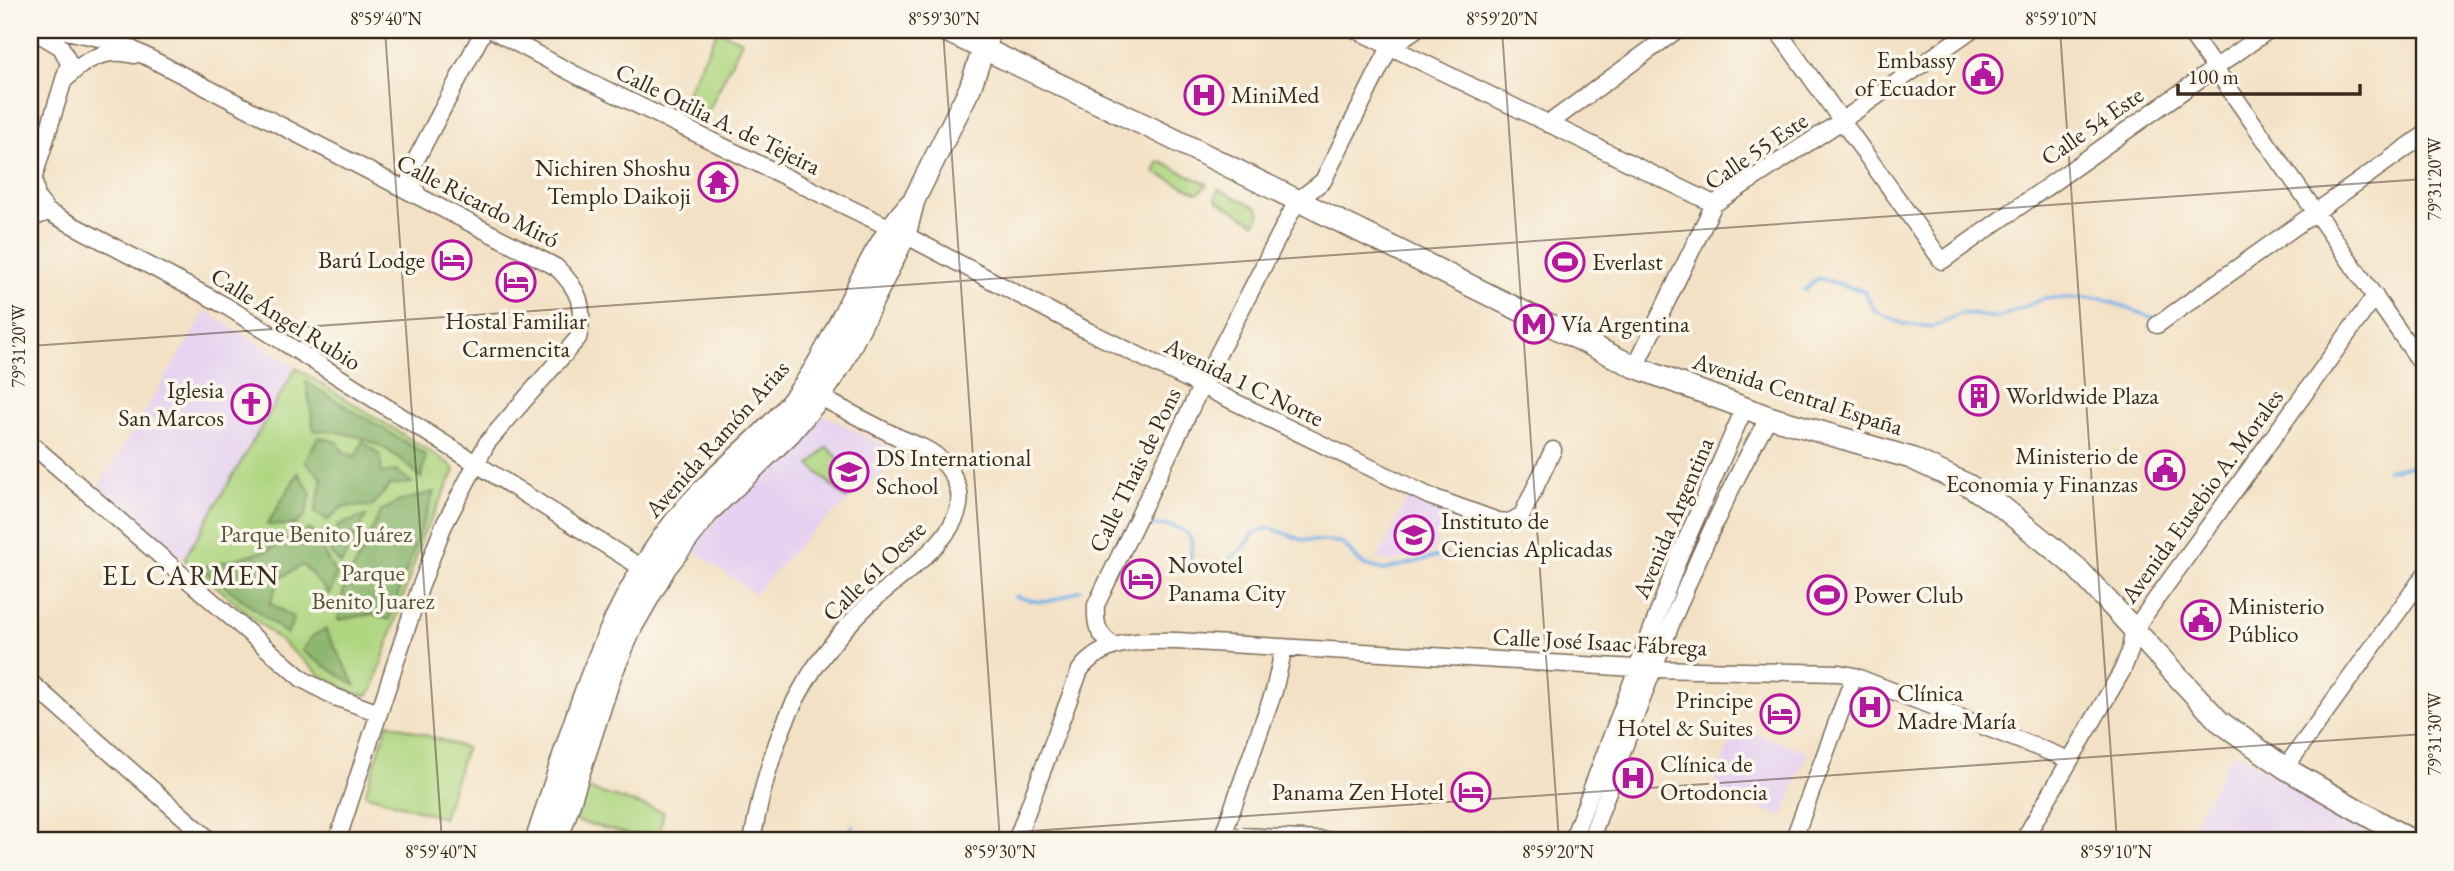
<svg xmlns="http://www.w3.org/2000/svg" width="2454" height="871" font-family="'EB Garamond',serif">
	<rect width="100%" height="100%" fill="#fbf7ec"/>
	<filter id="ink" filterUnits="userSpaceOnUse"><feTurbulence type="fractalNoise" baseFrequency=".0143" numOctaves="2"/><feDisplacementMap in="SourceGraphic" scale="14" xChannelSelector="R" yChannelSelector="G"/><feConvolveMatrix kernelMatrix="1 2 1 2 8 2 1 2 1" color-interpolation-filters="sRGB"/></filter>
	<filter id="wash" filterUnits="userSpaceOnUse"><feTurbulence type="fractalNoise" baseFrequency=".00686" numOctaves="4" result="noise"/><feDisplacementMap in="SourceGraphic" scale="28" xChannelSelector="R" yChannelSelector="G"/><feGaussianBlur stdDeviation="1.57" result="paint"/><feColorMatrix in="noise" values="0 0 0 0 0 0 0 0 0 0 0 0 0 0 0 0 0 1.4 0 .05"/><feComposite in="paint" operator="in"/></filter>
	<g filter="url(#wash)">
		<rect width="100%" height="100%" fill="#f3e1c5"/>
		<path fill="#e6d2f0" d="M 206,311 L 296,368 L 184,559 L 99,486 Z
			M 819,413 L 903,455 L 808,535 L 754,594 L 691,548 L 735,499 L 790,449 Z
			M 1408,498 L 1445,515 L 1442,527 L 1433,552 L 1388,562 L 1378,558 Z
			M 1736,726 L 1807,752 L 1783,817 L 1711,791 Z
			M 2234,752 L 2367,828 L 2359,841 L 2182,841 Z"/>
		<path fill="#add57f" stroke="#74804e" stroke-width="2" d="M 718,30 L 742,41 L 708,112 L 683,100 Z
			M 1159,161 L 1207,184 L 1200,192 L 1196,192 L 1154,172 Z
			M 1218,189 L 1258,208 L 1260,214 L 1255,223 L 1216,200 Z
			M 296,368 L 450,464 L 455,471 L 424,533 L 373,689 L 368,695 L 356,694 L 323,677 L 184,559 Z
			M 827,447 L 862,481 L 846,499 L 810,465 Z
			M 388,723 L 466,748 L 443,818 L 365,794 Z
			M 585,788 L 664,812 L 657,841 L 576,821 Z"/>
		<path fill="#8ab66e" stroke="#627046" stroke-width="2" d="M 306,382 L 426,455 L 421,478 C 390,445 358,431 314,430 Z
			M 318,437 L 338,442 L 342,451 L 355,457 L 363,441 L 381,456 L 381,473 L 397,471 L 412,483 L 390,485 L 372,506 L 342,507 L 328,520 L 315,513 L 322,478 L 305,462 Z
			M 298,473 L 311,493 L 305,516 L 295,525 L 267,525 Z
			M 434,492 L 389,620 L 373,614 L 338,620 L 344,588 L 381,511 L 400,501 Z
			M 366,516 L 341,564 L 330,553 L 338,525 Z
			M 310,529 L 337,576 L 329,594 L 303,565 L 280,578 L 270,603 L 294,618 L 287,634 L 201,568 L 264,551 Z
			M 325,629 L 356,686 L 302,651 L 311,637 Z"/>
		<g fill="none" stroke-linecap="round" stroke-linejoin="round">
			<path stroke="#77b1e8" stroke-width="3.5" d="M 1804,290 L 1818,278 L 1864,291 L 1875,311 L 1904,324 L 1934,327 L 1961,313 L 1998,318 L 2045,298 L 2100,298 L 2154,318
				M 2387,470 L 2424,463
				M 1148,525 C 1161,525 1186,524 1191,540 C 1193,547 1189,556 1191,564 C 1219,572 1240,555 1254,533 L 1270,528 L 1303,540 L 1341,542 L 1362,564 L 1384,570 L 1446,554
				M 1015,596 C 1045,606 1052,602 1080,590
				M 847,841 L 853,825"/>
		</g>
	</g>
	<g filter="url(#ink)">
		<g fill="none" stroke-linecap="round" stroke-linejoin="round">
			<g stroke="#7b6a58" stroke-width="19">
				<path id="minor" d="M 61,30 L 118,42 L 556,267 C 579,289 586,306 578,338 L 487,443 L 443,527 L 420,588 L 337,841
					M 492,30 L 576,75 L 905,235 L 1088,331 L 1429,496 L 1498,521 L 1510,522 L 1522,515 L 1553,450
					M 1356,30 L 1714,204
					M 1777,30 L 1942,261 L 2269,30
					M 2188,30 L 2424,367
					M 66,79 C 84,59 107,48 134,55
					M 1548,124 L 1677,30
					M 34,180 L 37,198 L 48,212 L 226,306 L 642,568
					M 30,190 L 69,63 L 61,47 L 34,31
					M 418,195 L 410,178 L 411,169 L 484,30
					M 30,219 L 48,212
					M 2157,325 L 2424,135
					M 1635,367 L 1714,204 L 1840,122 L 1971,30
					M 30,443 L 302,679 L 335,697 L 379,713
					M 1113,645 C 1097,634 1095,624 1096,605 L 1201,387 L 1297,201 L 1323,181 L 1390,47 L 1415,30
					M 30,682 L 211,841
					M 2285,768 L 2424,576
					M 1223,835 L 1339,841
					M 752,841 C 769,745 796,673 869,604 C 897,577 971,533 958,488 C 955,478 949,468 942,461 C 931,449 914,444 900,438 C 873,425 847,411 820,397
					M 1016,841 L 1080,670 C 1103,640 1141,640 1177,641 L 1652,669 L 1839,673 L 1854,676 L 2070,760
					M 1221,841 L 1274,691 L 1284,647
					M 1572,841 L 1681,552 L 1744,409
					M 1590,841 C 1642,697 1693,551 1769,417
					M 1793,841 L 1854,676
					M 2023,841 L 2122,671 L 2130,651 L 2133,631 L 2375,296"/>
			</g>
			<g stroke="#7b6a58" stroke-width="24">
				<path id="major" d="M 944,30 L 1151,128 L 1635,367 L 1769,417 L 1911,458 L 1968,485 L 2002,507 L 2076,567 L 2219,721 L 2285,768 L 2412,841
					M 536,841 C 575,724 605,600 689,505 C 724,465 769,435 800,391 C 843,332 862,257 910,204
					M 557,841 L 611,674 L 632,626 L 665,568 L 710,510 L 790,433 L 820,397 L 842,363 L 905,235 L 914,200 L 970,88 L 990,30"/>
			</g>
			<use href="#minor" stroke="#fff" stroke-width="16"/>
			<use href="#major" stroke="#fff" stroke-width="21"/>
		</g>
	</g>
	<path fill="none" stroke="#3b2a1e" stroke-width="2" stroke-opacity="0.45" d="M 385,30 L 442,841M 943,30 L 1000,841M 1502,30 L 1559,841M 2060,30 L 2117,841M 30,346 L 2424,179M 888,841 L 2424,734"/>
	<defs>
		<g id="civic-ring" transform="scale(2.0125)"><circle r="9.5" fill="#fbf7ec" stroke="#b5179e" stroke-width="1.5"/><path d="M-.6-6.5H3V-4.5H.6V-3L4-1V1h2V6H-6V1h2V-1L-.6-3ZM-1.2 2.5V6h2.4V2.5Z" fill="#b5179e"/></g>
		<g id="hospital-ring" transform="scale(2.0125)"><circle r="9.5" fill="#fbf7ec" stroke="#b5179e" stroke-width="1.5"/><path d="M-5-5h3v3.5h4V-5h3V5h-3V1.5h-4V5h-3Z" fill="#b5179e"/></g>
		<g id="temple-ring" transform="scale(2.0125)"><circle r="9.5" fill="#fbf7ec" stroke="#b5179e" stroke-width="1.5"/><path d="M0-6L5-2H3V0L6.5 2.5H4V6H1.5V3h-3V6H-4V2.5H-6.5L-3 0V-2H-5Z" fill="#b5179e"/></g>
		<g id="hotel-ring" transform="scale(2.0125)"><circle r="9.5" fill="#fbf7ec" stroke="#b5179e" stroke-width="1.5"/><path d="M-6-4.5h1.5V1H6V5H4.5V3h-9V5H-6ZM-4 0a1.8 1.8 0 1 1 3.6 0ZM.5 0V-2.5h3Q6-2.5 6 0Z" fill="#b5179e"/></g>
		<g id="stadium-ring" transform="scale(2.0125)"><circle r="9.5" fill="#fbf7ec" stroke="#b5179e" stroke-width="1.5"/><path d="M0-5a6.5 5 0 1 0 0 10a6.5 5 0 1 0 0-10ZM-3.5-1.8h7v3.6h-7Z" fill="#b5179e"/></g>
		<g id="metro-ring" transform="scale(2.0125)"><circle r="9.5" fill="#fbf7ec" stroke="#b5179e" stroke-width="1.5"/><path d="M-5.5 5V-5H-3L0 0L3-5H5.5V5H3V-.5L0 4L-3-.5V5Z" fill="#b5179e"/></g>
		<g id="building-ring" transform="scale(2.0125)"><circle r="9.5" fill="#fbf7ec" stroke="#b5179e" stroke-width="1.5"/><path d="M-4-6H4V6H1V3H-1V6H-4ZM-2.5-4.3h1.7v1.8h-1.7ZM.8-4.3h1.7v1.8H.8ZM-2.5-1h1.7V.8h-1.7ZM.8-1h1.7V.8H.8Z" fill="#b5179e"/></g>
		<g id="church-ring" transform="scale(2.0125)"><circle r="9.5" fill="#fbf7ec" stroke="#b5179e" stroke-width="1.5"/><path d="M-1.2-6h2.4v3.5h3.3v2.4h-3.3V6h-2.4V-.1h-3.3v-2.4h3.3Z" fill="#b5179e"/></g>
		<g id="school-ring" transform="scale(2.0125)"><circle r="9.5" fill="#fbf7ec" stroke="#b5179e" stroke-width="1.5"/><path d="M0-5L7-2L0 1L-7-2ZM-4 1L0 2.5L4 1V4Q0 6-4 4Z" fill="#b5179e"/></g>
	</defs>
	<g fill-rule="evenodd">
		<use href="#civic-ring" x="1983" y="74"/>
		<use href="#hospital-ring" x="1204" y="95"/>
		<use href="#temple-ring" x="718" y="182"/>
		<use href="#hotel-ring" x="452" y="260"/>
		<use href="#stadium-ring" x="1565" y="262"/>
		<use href="#hotel-ring" x="516" y="282"/>
		<use href="#metro-ring" x="1534" y="324"/>
		<use href="#building-ring" x="1979" y="396"/>
		<use href="#church-ring" x="251" y="404"/>
		<use href="#civic-ring" x="2165" y="470"/>
		<use href="#school-ring" x="849" y="472"/>
		<use href="#school-ring" x="1414" y="535"/>
		<use href="#hotel-ring" x="1141" y="579"/>
		<use href="#stadium-ring" x="1827" y="595"/>
		<use href="#civic-ring" x="2201" y="620"/>
		<use href="#hospital-ring" x="1870" y="707"/>
		<use href="#hotel-ring" x="1780" y="714"/>
		<use href="#hospital-ring" x="1633" y="778"/>
		<use href="#hotel-ring" x="1471" y="792"/>
	</g>
	<g text-anchor="middle" stroke-width="7" stroke-linejoin="round" paint-order="stroke">
		<g font-size="24" fill="#3b2a1e" stroke="#fbf7ec" text-anchor="start">
			<text x="1956" y="68" text-anchor="end">Embassy<tspan x="1956" dy="28">of Ecuador</tspan></text>
			<text x="1231" y="103">MiniMed</text>
			<text x="691" y="176" text-anchor="end">Nichiren Shoshu<tspan x="691" dy="28">Templo Daikoji</tspan></text>
			<text x="425" y="268" text-anchor="end">Barú Lodge</text>
			<text x="1592" y="270">Everlast</text>
			<text x="516" y="329" text-anchor="middle">Hostal Familiar<tspan x="516" dy="28">Carmencita</tspan></text>
			<text x="1561" y="332">Vía Argentina</text>
			<text x="224" y="398" text-anchor="end">Iglesia<tspan x="224" dy="28">San Marcos</tspan></text>
			<text x="2006" y="404">Worldwide Plaza</text>
			<text x="2138" y="464" text-anchor="end">Ministerio de<tspan x="2138" dy="28">Economia y Finanzas</tspan></text>
			<text x="876" y="466">DS International<tspan x="876" dy="28">School</tspan></text>
			<text x="1441" y="529">Instituto de<tspan x="1441" dy="28">Ciencias Aplicadas</tspan></text>
			<text x="1168" y="573">Novotel<tspan x="1168" dy="28">Panama City</tspan></text>
			<text x="1854" y="603">Power Club</text>
			<text x="2228" y="614">Ministerio<tspan x="2228" dy="28">Público</tspan></text>
			<text x="1897" y="701">Clínica<tspan x="1897" dy="28">Madre María</tspan></text>
			<text x="1753" y="708" text-anchor="end">Principe<tspan x="1753" dy="28">Hotel &amp; Suites</tspan></text>
			<text x="1660" y="772">Clínica de<tspan x="1660" dy="28">Ortodoncia</tspan></text>
			<text x="1444" y="800" text-anchor="end">Panama Zen Hotel</text>
		</g>
		<g font-size="24" fill="#3b2a1e" stroke="#fbf7ec">
			<text transform="translate(718 119) rotate(26)" y="8">Calle Otilia A. de Tejeira</text>
			<text transform="translate(2092 126) rotate(-35)" y="8">Calle 54 Este</text>
			<text transform="translate(1756 151) rotate(-34)" y="8">Calle 55 Este</text>
			<text transform="translate(478 201) rotate(27)" y="8">Calle Ricardo Miró</text>
			<text transform="translate(286 319) rotate(32)" y="8">Calle Ángel Rubio</text>
			<text transform="translate(1244 382) rotate(26)" y="8">Avenida 1 C Norte</text>
			<text transform="translate(1798 394) rotate(18)" y="8">Avenida Central España</text>
			<text transform="translate(717 439) rotate(-48)" y="8">Avenida Ramón Arias</text>
			<text transform="translate(1135 470) rotate(-64)" y="8">Calle Thais de Pons</text>
			<text transform="translate(2202 496) rotate(-54)" y="8">Avenida Eusebio A. Morales</text>
			<text transform="translate(1673 518) rotate(-67)" y="8">Avenida Argentina</text>
			<text transform="translate(874 571) rotate(-44)" y="8">Calle 61 Oeste</text>
			<text transform="translate(1600 642) rotate(3)" y="8">Calle José Isaac Fábrega</text>
		</g>
		<g font-size="24" fill="#585536" stroke="#fbf7ec">
			<text x="316" y="542">Parque Benito Juárez</text>
			<text x="373" y="581">Parque<tspan x="373" dy="28">Benito Juarez</tspan></text>
		</g>
		<g font-size="28" letter-spacing="2" fill="#3b2a1e" stroke="#fbf7ec">
			<text x="191" y="585">EL CARMEN</text>
		</g>
	</g>
	<rect width="2454" height="871" fill="none" stroke="#fbf7ec" stroke-width="77"/>
	<path d="M2178 84v10h182v-10" fill="none" stroke="#3b2a1e" stroke-width="3.5"/>
	<text x="2188" y="84" font-size="21" fill="#3b2a1e" stroke="#fbf7ec" stroke-width="5" paint-order="stroke">100 m</text>
	<rect x="38" y="38" width="2378" height="794" fill="none" stroke="#3b2a1e" stroke-width="2.5"/>
	<g font-size="18" text-anchor="middle" fill="#3b2a1e">
		<text x="386" y="25">8°59'40"N</text>
		<text x="944" y="25">8°59'30"N</text>
		<text x="1502" y="25">8°59'20"N</text>
		<text x="2061" y="25">8°59'10"N</text>
		<text transform="translate(2435 179) rotate(-90)" y="6">79°31'20"W</text>
		<text transform="translate(19 346) rotate(-90)" y="6">79°31'20"W</text>
		<text transform="translate(2435 734) rotate(-90)" y="6">79°31'30"W</text>
		<text x="441" y="858">8°59'40"N</text>
		<text x="1000" y="858">8°59'30"N</text>
		<text x="1558" y="858">8°59'20"N</text>
		<text x="2116" y="858">8°59'10"N</text>
	</g>
</svg>
